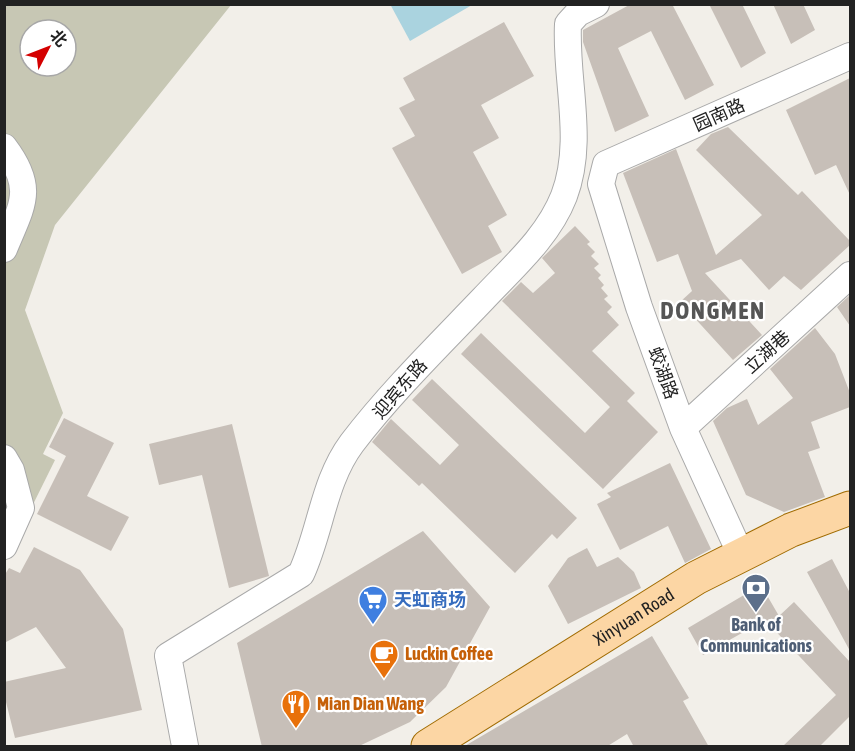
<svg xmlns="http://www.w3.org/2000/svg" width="855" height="751" font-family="'Asap Condensed','Noto Sans SC',sans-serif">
	<rect width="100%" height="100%" fill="#f2efe9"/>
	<path fill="#c7c7b4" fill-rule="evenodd" d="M 5,5 L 231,5 L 55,225 L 25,310 L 63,413 L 43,454 L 55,460 L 5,561 ZM 30,30 L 66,30 L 66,66 L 30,66 Z"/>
	<path fill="#aad3df" d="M 390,4 L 472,4 L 472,5 L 410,41 Z"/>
	<path fill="#c7bfb8" d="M 631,4 L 672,4 L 714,85 L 685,100 L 651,31 L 618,48 L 649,116 L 615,132 L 583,42 L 583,30 Z
		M 709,4 L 742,4 L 766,53 L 741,68 Z
		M 773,4 L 803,4 L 815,30 L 791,44 Z
		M 504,22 L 534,76 L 481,105 L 499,138 L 473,152 L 507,215 L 488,226 L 502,252 L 462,274 L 392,148 L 415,136 L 399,108 L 415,100 L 403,78 Z
		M 850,78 L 850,195 L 836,165 L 815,175 L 786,110 Z
		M 728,127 L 798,195 L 802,191 L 850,241 L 850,245 L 801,290 L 784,276 L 769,290 L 741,259 L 705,273 L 762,335 L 733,360 L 680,302 L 692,291 L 678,254 L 657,262 L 623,173 L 676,149 L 716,255 L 762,215 L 696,150 L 711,134 Z
		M 575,226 L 590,242 L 587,244 L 595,252 L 591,256 L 599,264 L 594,268 L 601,275 L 598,278 L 604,285 L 601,288 L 608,296 L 604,299 L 612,307 L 607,312 L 619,325 L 592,351 L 635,393 L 627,401 L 658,432 L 603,489 L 461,354 L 481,333 L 585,433 L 610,407 L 502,301 L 521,282 L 533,293 L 555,273 L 542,258 Z
		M 850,295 L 850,326 L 837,307 Z
		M 815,328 L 835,354 L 850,393 L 850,407 L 811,422 L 820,448 L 808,452 L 825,497 L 784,512 L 746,495 L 713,421 L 727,408 L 747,399 L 758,425 L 793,398 L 770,369 Z
		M 432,379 L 577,518 L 557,539 L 552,534 L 515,573 L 422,483 L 419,486 L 372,442 L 391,419 L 440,465 L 459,445 L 412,400 Z
		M 64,418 L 114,443 L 87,496 L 129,517 L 111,551 L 37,514 L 66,456 L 49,447 Z
		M 232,424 L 269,576 L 229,588 L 202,475 L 159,485 L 149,444 Z
		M 670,463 L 711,549 L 685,563 L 668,526 L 620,550 L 597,504 L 611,497 L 607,493 Z
		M 423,531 L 490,607 L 446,687 L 410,722 L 357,747 L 262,747 L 237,643 Z
		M 34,547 L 80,570 L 123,629 L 142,710 L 15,738 L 4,694 L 4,682 L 66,668 L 36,627 L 4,643 L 4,576 L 9,568 L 20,573 Z
		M 587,548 L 597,567 L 618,557 L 634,572 L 641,588 L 568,624 L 548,586 L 568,558 Z
		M 832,559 L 850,593 L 850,651 L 807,572 Z
		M 761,585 L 779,616 L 794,602 L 850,662 L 850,716 L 819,747 L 782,747 L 836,695 L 765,620 L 703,655 L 688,628 Z
		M 652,636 L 689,698 L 683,701 L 709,747 L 634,747 L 627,734 L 606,747 L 463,747 Z"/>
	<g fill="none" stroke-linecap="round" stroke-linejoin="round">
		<g stroke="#a9a9a9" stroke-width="28">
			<path id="minor" d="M 4,147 C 36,189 22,205 4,249
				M 683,428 L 850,275
				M 4,458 L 11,470 L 21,508 L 4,546
				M 741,555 L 683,428 L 639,307 L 601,184 L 606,164 L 850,56
				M 185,746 L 168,656 L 301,574 C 321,531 323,482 352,443 C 391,392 439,345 483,299 C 513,267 548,237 564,196 C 585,141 565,80 568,24 L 578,13 L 596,4"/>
		</g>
		<g stroke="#a06b00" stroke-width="35">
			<g id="major">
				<path id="s1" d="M 428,746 L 696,578 L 791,530 L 850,508"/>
			</g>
		</g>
		<use href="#minor" stroke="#fff" stroke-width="26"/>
		<use href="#major" stroke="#fcd6a4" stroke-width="33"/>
	</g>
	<defs>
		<g id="bank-pin" transform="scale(1.5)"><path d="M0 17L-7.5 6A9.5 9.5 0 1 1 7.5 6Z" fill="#5c6f8a" stroke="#fff"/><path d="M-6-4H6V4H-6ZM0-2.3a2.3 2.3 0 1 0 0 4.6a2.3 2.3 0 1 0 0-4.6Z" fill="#fff"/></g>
		<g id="supermarket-pin" transform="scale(1.5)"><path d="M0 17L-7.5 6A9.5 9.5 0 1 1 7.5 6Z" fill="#3f7fe0" stroke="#fff"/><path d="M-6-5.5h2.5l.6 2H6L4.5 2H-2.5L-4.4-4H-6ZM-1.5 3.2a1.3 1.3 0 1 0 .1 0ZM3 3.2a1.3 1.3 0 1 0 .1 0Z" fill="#fff"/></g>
		<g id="cafe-pin" transform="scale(1.5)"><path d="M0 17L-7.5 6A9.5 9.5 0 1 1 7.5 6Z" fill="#e8710a" stroke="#fff"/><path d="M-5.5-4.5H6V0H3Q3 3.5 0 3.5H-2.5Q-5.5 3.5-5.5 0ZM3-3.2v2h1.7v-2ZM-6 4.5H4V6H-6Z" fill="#fff"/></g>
		<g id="restaurant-pin" transform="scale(1.5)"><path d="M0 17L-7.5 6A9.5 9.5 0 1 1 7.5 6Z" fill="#e8710a" stroke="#fff"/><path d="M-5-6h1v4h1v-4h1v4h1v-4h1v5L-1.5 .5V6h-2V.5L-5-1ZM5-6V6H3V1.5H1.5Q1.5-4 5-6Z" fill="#fff"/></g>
	</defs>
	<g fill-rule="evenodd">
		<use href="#bank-pin" x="756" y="588"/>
		<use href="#supermarket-pin" x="373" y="600"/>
		<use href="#cafe-pin" x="384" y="654"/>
		<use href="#restaurant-pin" x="296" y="704"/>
	</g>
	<g text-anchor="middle" stroke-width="4.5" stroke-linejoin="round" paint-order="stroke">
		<g font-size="18" fill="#222" stroke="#fff">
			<text transform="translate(719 115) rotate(-24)" y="6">园南路</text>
			<text transform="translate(767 352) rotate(-42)" y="6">立湖巷</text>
			<text transform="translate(663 373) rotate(70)" y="6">蛟湖路</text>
			<text transform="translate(400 389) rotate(-49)" y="6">迎宾东路</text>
			<text dy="6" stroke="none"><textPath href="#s1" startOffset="243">Xinyuan Road</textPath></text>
		</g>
		<g font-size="18" font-weight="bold" fill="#366cbe" stroke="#fff" text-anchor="start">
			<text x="394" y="606">天虹商场</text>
		</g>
		<g font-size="18" font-weight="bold" fill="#4e5e75" stroke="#fff">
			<text x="756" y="631">Bank of<tspan x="756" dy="21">Communications</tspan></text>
		</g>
		<g font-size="18" font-weight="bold" fill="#c56008" stroke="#fff" text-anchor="start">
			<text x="405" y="660">Luckin Coffee</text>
			<text x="317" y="710">Mian Dian Wang</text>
		</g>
		<g font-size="24" font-weight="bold" letter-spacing="1.5" fill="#555" stroke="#fff">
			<text x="713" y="319">DONGMEN</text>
		</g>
	</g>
	<rect width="855" height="751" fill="none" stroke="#222222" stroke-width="12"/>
	<g transform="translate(48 48) rotate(48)"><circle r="28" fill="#ffffff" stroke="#a7a7a7" stroke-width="1.5"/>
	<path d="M0-4.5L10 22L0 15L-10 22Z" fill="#d40000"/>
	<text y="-9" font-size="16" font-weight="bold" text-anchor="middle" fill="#222222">北</text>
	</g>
</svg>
